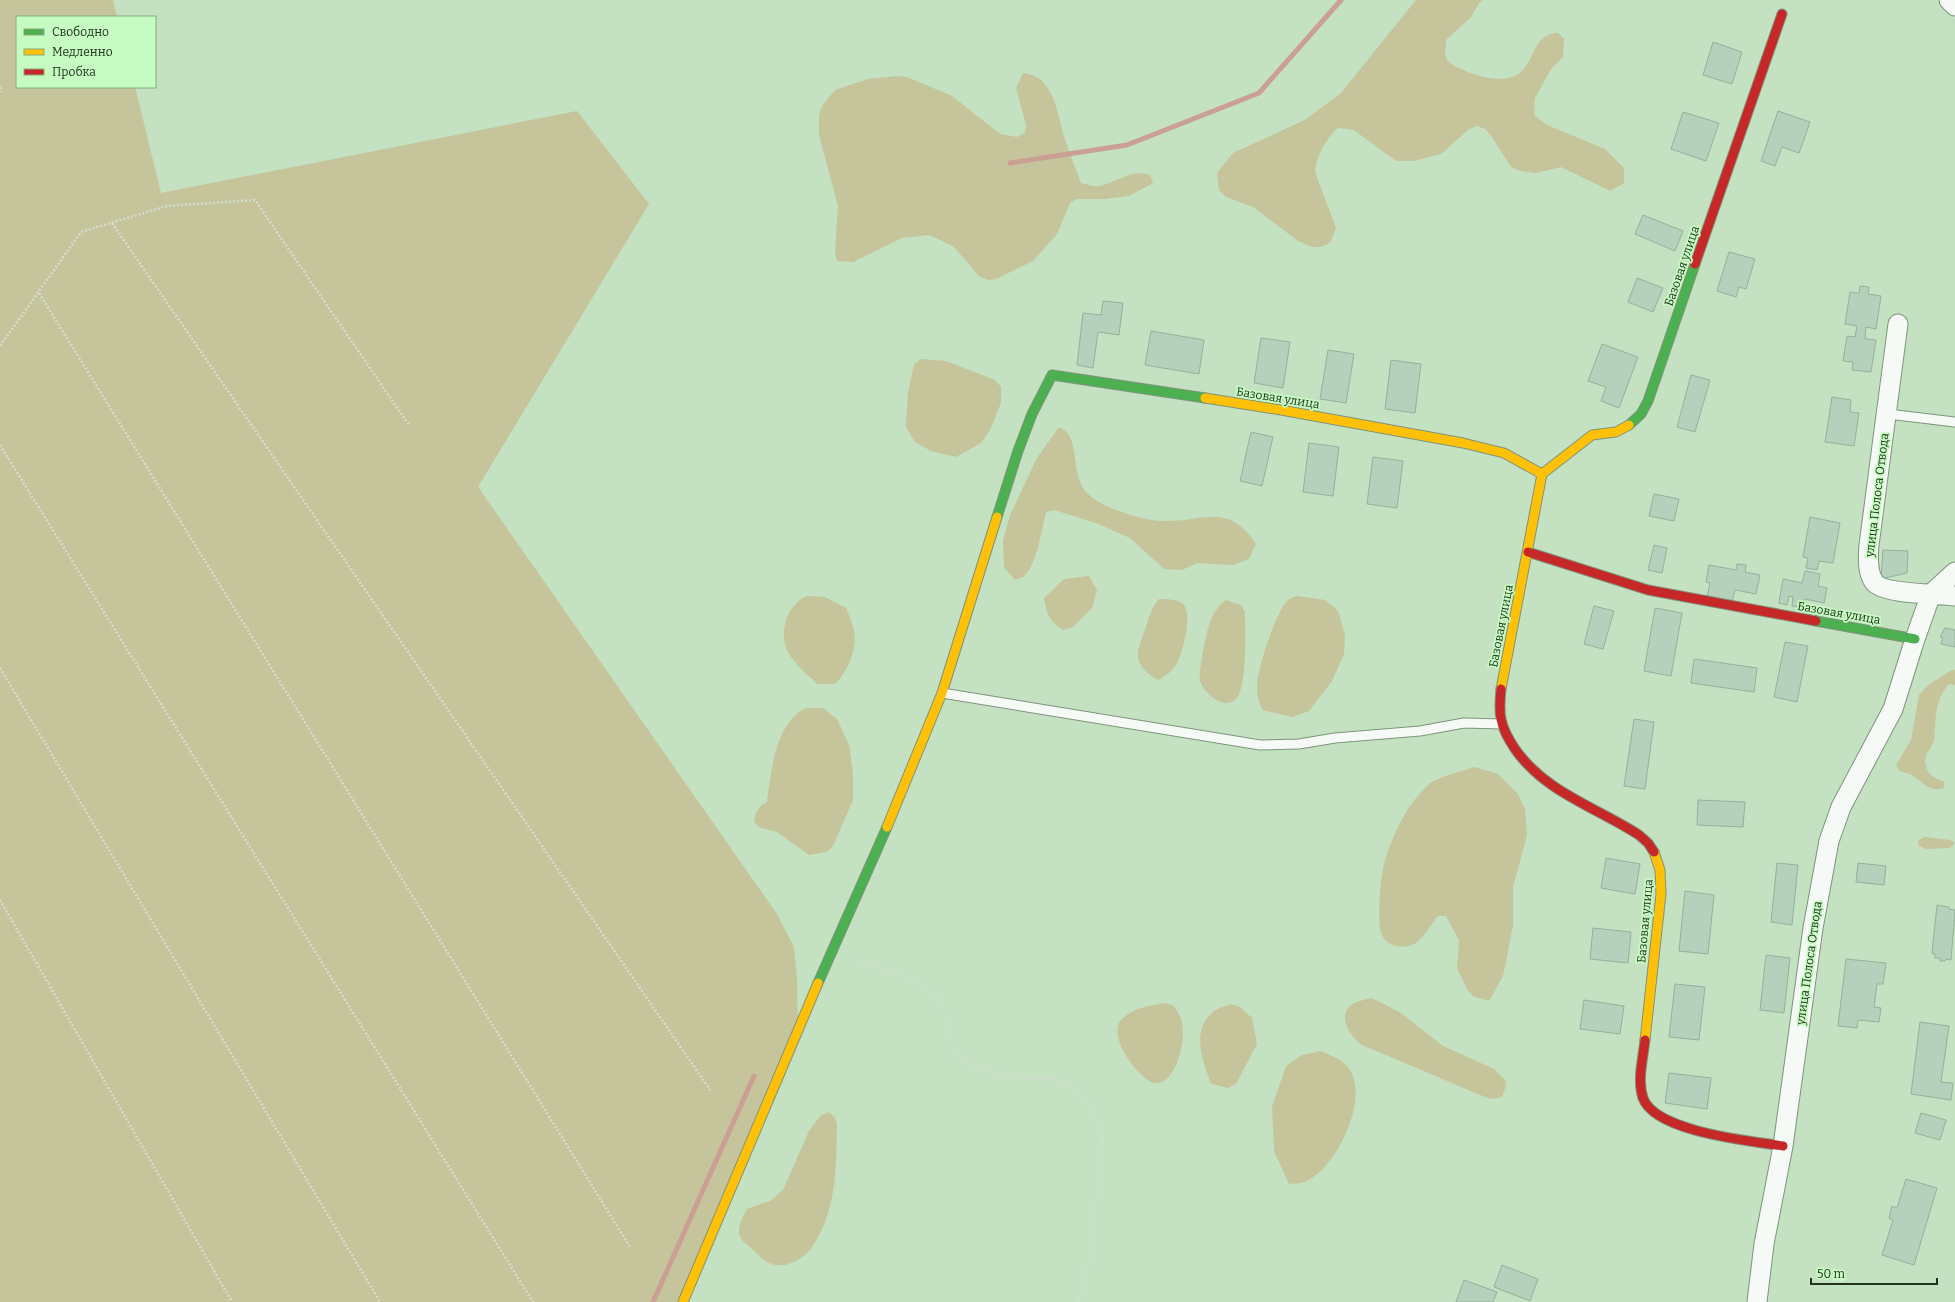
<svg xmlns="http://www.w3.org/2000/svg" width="1955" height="1302" font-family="Bitter,serif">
	<rect width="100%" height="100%" fill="#c4e1c1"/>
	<path fill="#c6c49a" d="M 0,0 L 113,0 L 117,17 L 17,17 L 17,87 L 135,87 L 161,193 L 577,111 L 649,204 L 478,487 L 777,914 L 794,947 L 797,980 L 798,1027 L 683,1302 L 0,1302 Z
		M 1416,0 L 1483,0 L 1479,3 L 1471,17 L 1446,40 C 1445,53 1443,61 1457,67 C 1474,76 1507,87 1523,70 C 1535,57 1535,33 1558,33 L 1564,39 L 1563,57 L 1551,69 L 1535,98 L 1534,115 L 1547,125 L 1605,149 L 1624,168 L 1624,183 L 1610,191 L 1561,167 L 1536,173 L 1520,171 L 1511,167 L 1492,137 L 1485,129 L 1477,126 L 1469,129 L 1441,154 L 1413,161 L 1396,161 L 1354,130 L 1338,128 C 1327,137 1316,157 1315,172 L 1336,228 L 1330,243 L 1321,247 L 1313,247 L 1298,241 L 1253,207 L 1226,197 L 1219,190 L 1217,173 L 1233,153 L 1305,120 L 1341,93 Z
		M 1023,73 C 1056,76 1057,117 1066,142 C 1070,156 1076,169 1081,183 C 1086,184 1094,187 1099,186 C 1117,183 1131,168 1150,175 L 1153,183 L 1129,196 L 1104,199 L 1076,199 L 1070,203 L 1057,234 L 1033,261 L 996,279 L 988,280 L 980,277 L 953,246 L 929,235 L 902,238 L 853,262 L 837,261 L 835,252 L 838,206 L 819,135 L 819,115 L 822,106 L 835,90 L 868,79 L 896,76 L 907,77 L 952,96 L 1000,134 L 1017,137 L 1025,133 L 1026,125 L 1016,88 Z
		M 921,359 L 946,361 L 995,380 L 1001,387 L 1001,403 L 990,430 L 981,443 L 956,457 L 931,451 L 915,442 L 906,427 L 908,393 L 914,364 Z
		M 1059,427 C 1082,436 1069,474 1087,493 C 1097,503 1112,509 1125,513 C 1135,517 1152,521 1163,521 C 1204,522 1227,501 1256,544 L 1249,559 L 1233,565 L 1197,563 L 1182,570 L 1164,569 L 1130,538 L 1096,523 L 1054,510 L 1046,512 C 1042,528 1037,566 1023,577 C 1021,578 1017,579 1015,580 L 1004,567 L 1003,541 L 1010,515 L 1037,458 Z
		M 1089,576 L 1097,590 L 1092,608 L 1073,627 L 1064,630 C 1049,622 1047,614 1044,598 L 1064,579 Z
		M 807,596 L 825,597 L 846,608 C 849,616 853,624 854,632 C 858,648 847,673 835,684 L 817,684 C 808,675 796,665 789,654 C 777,635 787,604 807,596 Z
		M 1297,596 L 1325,600 L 1338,611 L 1345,635 L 1344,654 L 1332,681 L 1309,711 L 1292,717 L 1263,710 C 1258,702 1257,695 1257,686 C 1257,670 1276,611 1288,600 C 1290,598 1294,597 1297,596 Z
		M 1159,599 C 1166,599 1177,599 1183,604 C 1193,614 1183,650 1178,661 C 1174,670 1166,676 1158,680 C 1131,664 1136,653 1146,627 C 1149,617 1152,607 1159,599 Z
		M 1226,600 L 1241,605 L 1245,612 C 1245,633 1247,676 1239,694 C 1229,715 1205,695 1200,681 C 1198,673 1207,628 1211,619 C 1215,611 1219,605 1226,600 Z
		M 1952,670 L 1955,670 L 1955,685 L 1949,684 C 1937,698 1936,710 1935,728 C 1934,732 1935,739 1933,743 C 1929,751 1923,757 1926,766 C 1928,775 1936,779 1944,782 L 1944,788 C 1929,793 1923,782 1912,775 C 1908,773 1903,772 1899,771 L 1896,765 L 1911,740 L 1919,695 L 1928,685 Z
		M 806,708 L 823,708 L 837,719 L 849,745 L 853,773 L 853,800 L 833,846 L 827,852 L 809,855 L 777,832 L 761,828 L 754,822 C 755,812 758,807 767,802 C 771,772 775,723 806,708 Z
		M 1475,767 L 1498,774 L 1518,794 L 1525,809 L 1527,835 L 1513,887 L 1513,926 L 1503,976 L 1489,1001 L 1473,996 L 1467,989 L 1457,968 L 1459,940 L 1446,916 L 1438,916 C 1433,922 1421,941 1414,944 C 1403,949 1388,947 1382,935 C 1376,923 1381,870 1386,857 C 1395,830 1408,803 1429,784 C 1435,778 1465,770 1475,767 Z
		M 1924,837 L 1951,840 L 1955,843 L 1950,848 L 1926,849 L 1919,846 L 1918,841 Z
		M 1372,998 L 1401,1013 L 1443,1046 L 1494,1069 L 1506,1081 L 1505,1089 L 1502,1097 L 1493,1099 L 1485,1097 L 1362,1045 C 1352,1038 1338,1020 1349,1007 C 1354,1001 1364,1000 1372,998 Z
		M 1166,1003 L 1174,1006 C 1176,1010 1180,1015 1181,1019 C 1187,1035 1178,1084 1155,1083 C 1141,1082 1106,1036 1121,1020 C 1133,1007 1150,1006 1166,1003 Z
		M 1231,1004 L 1240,1007 L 1252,1018 L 1257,1044 L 1236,1084 L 1228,1088 L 1211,1084 C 1203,1061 1190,1030 1214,1011 C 1218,1008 1226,1006 1231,1004 Z
		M 1320,1051 C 1331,1055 1344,1060 1350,1070 C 1369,1101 1336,1167 1307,1181 C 1302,1184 1294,1183 1289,1184 L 1274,1151 L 1272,1107 L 1286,1066 L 1302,1055 Z
		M 829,1112 L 835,1118 L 837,1125 C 836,1166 837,1211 812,1247 C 803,1260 783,1271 767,1262 C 762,1259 756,1253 751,1248 C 746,1244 739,1239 739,1232 C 739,1223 743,1216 747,1209 L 770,1201 L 783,1190 L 809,1131 L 821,1115 Z"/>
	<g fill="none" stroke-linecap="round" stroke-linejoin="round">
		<path stroke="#caa094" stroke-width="5" d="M 1010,163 L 1127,145 L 1259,93 L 1341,0
			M 653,1302 L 754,1076"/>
	</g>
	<path fill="#b5d0bb" stroke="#94b19b" d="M 1713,42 L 1742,52 L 1732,84 L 1703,75 Z
		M 1778,111 L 1810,122 L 1799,153 L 1782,147 L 1775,166 L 1761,161 Z
		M 1683,112 L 1719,123 L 1706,161 L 1671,149 Z
		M 1643,215 L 1683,231 L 1675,251 L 1635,234 Z
		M 1729,252 L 1755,259 L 1746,289 L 1739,287 L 1736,297 L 1717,291 Z
		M 1637,278 L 1663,288 L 1653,312 L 1628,302 Z
		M 1860,286 L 1869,287 L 1868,294 L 1881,296 L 1876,329 L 1866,327 L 1865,339 L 1876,340 L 1871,372 L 1852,370 L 1853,362 L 1843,361 L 1847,336 L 1855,337 L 1857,326 L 1845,324 L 1850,292 L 1859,293 Z
		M 1103,301 L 1123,303 L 1119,335 L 1098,332 L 1093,368 L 1077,365 L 1083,313 L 1101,315 Z
		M 1151,331 L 1204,340 L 1199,374 L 1145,365 Z
		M 1261,338 L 1290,342 L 1283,388 L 1254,383 Z
		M 1602,344 L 1638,357 L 1619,408 L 1601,401 L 1606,387 L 1588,381 Z
		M 1328,350 L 1354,354 L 1346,403 L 1320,399 Z
		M 1391,360 L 1421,364 L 1415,413 L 1385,409 Z
		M 1691,375 L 1710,380 L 1695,432 L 1677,427 Z
		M 1832,397 L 1851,400 L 1850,412 L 1859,413 L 1854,446 L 1825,442 Z
		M 1251,432 L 1273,437 L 1262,486 L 1240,481 Z
		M 1309,443 L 1339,447 L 1333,496 L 1303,492 Z
		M 1373,457 L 1403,461 L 1397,508 L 1367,504 Z
		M 1654,494 L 1679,499 L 1674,521 L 1649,516 Z
		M 1810,517 L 1840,523 L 1833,563 L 1819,561 L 1817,570 L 1806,568 L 1808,558 L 1803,557 Z
		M 1654,545 L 1667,548 L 1662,573 L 1648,570 Z
		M 1883,550 L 1908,551 L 1907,573 L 1881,579 Z
		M 1737,564 L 1746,565 L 1745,572 L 1760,575 L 1756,594 L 1735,590 L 1732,602 L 1707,597 L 1710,583 L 1706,582 L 1709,565 L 1736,570 Z
		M 1805,571 L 1820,574 L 1818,586 L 1827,588 L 1824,603 L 1805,599 L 1803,608 L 1792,606 L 1793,597 L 1789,596 L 1787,605 L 1779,603 L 1783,579 L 1802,583 Z
		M 1594,606 L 1614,611 L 1603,649 L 1584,644 Z
		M 1655,608 L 1682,613 L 1671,676 L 1644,671 Z
		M 1945,628 L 1955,630 L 1955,647 L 1941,644 L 1943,637 L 1940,637 Z
		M 1785,642 L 1808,646 L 1797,702 L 1774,697 Z
		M 1694,659 L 1757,668 L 1754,692 L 1691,683 Z
		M 1634,719 L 1654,722 L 1645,789 L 1624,786 Z
		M 1698,800 L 1745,802 L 1743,827 L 1697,825 Z
		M 1606,858 L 1640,864 L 1635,894 L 1601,888 Z
		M 1777,863 L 1798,865 L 1792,925 L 1771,922 Z
		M 1858,863 L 1886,866 L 1884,885 L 1856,882 Z
		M 1685,891 L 1714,895 L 1708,954 L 1679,951 Z
		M 1937,905 L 1949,907 L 1949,909 L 1955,910 L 1951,960 L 1946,959 L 1945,961 L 1940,961 L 1940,958 L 1935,958 L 1935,954 L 1932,953 Z
		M 1593,928 L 1631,932 L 1628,963 L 1590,959 Z
		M 1766,955 L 1790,958 L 1784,1013 L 1760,1010 Z
		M 1846,959 L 1886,963 L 1883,984 L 1877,984 L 1874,1007 L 1881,1008 L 1879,1022 L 1858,1020 L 1857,1028 L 1838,1026 Z
		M 1675,984 L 1705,987 L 1699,1040 L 1669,1037 Z
		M 1584,1000 L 1624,1006 L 1620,1034 L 1580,1029 Z
		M 1920,1022 L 1949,1026 L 1941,1082 L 1953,1083 L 1951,1100 L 1911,1094 Z
		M 1669,1073 L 1711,1078 L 1707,1109 L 1665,1103 Z
		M 1921,1113 L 1946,1120 L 1940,1140 L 1915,1133 Z
		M 1906,1179 L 1937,1188 L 1914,1265 L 1882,1255 L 1893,1220 L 1889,1218 L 1892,1206 L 1897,1208 Z
		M 1502,1265 L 1538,1279 L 1530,1301 L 1494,1287 Z
		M 1464,1280 L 1497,1292 L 1493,1302 L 1456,1302 Z"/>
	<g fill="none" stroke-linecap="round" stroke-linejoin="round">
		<g stroke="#7e947c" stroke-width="11">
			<path id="lane" d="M 1888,414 L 1955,422
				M 942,693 L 1260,745 L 1299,744 L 1335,738 L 1420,731 L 1464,723 L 1502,724"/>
		</g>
		<g stroke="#7e947c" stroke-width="21">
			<path id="street" d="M 1949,0 L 1955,6
				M 1898,324 L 1869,545 C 1868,557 1867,572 1874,582 C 1882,594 1939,594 1955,596
				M 1757,1302 L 1764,1244 L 1783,1146 L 1813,928 L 1829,841 L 1841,807 L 1893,709 L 1915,639 L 1931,594 L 1955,572"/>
		</g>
		<g stroke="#7e947c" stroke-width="11">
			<path id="fast" d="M 1629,425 L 1641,414 L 1648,401 L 1695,264
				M 997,517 L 1018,451 L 1032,414 L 1052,375 L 1205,398
				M 1816,621 L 1915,639
				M 818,983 L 887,827"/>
		</g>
		<g stroke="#7e947c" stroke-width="11">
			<path id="slow" d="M 1205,398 L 1281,410 L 1463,443 L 1504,453 L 1542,474
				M 1501,689 L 1542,474 L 1592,435 L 1616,432 L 1629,425
				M 887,827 L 942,693 L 997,517
				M 1645,1040 L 1661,894 L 1660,870 L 1654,852
				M 683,1302 L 818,983"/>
		</g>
		<g stroke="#7e947c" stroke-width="11">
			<path id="jam" d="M 1695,264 L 1782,14
				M 1528,552 L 1648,590 L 1816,621
				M 1501,689 C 1500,699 1499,709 1501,719 C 1503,730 1509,740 1515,749 C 1546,793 1596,807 1639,835 L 1648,843 L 1654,852
				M 1645,1040 C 1643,1059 1637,1080 1643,1098 C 1655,1132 1751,1141 1783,1146"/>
		</g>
		<path stroke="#d3ddd2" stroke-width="2.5" stroke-dasharray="2 2" stroke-linecap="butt" d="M 0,87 L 1,92
			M 112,223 L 711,1091
			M 39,293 L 630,1247
			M 0,346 L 81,232 L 167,206 L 255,200 L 409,425
			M 0,445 L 533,1302
			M 0,668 L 380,1302
			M 0,900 L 232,1302
			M 849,959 L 908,976 L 923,983 L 941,1002 L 952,1044 L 962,1058 L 976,1067 L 1009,1077 L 1054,1079 L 1072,1086 L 1090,1102 L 1103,1135 L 1102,1172 L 1091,1230 L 1091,1258 L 1078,1302"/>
		<use href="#lane" stroke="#f6faf6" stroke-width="9"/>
		<use href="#street" stroke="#f6faf6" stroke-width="19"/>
		<use href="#fast" stroke="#4caf50" stroke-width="9"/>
		<use href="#slow" stroke="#ffc107" stroke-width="9"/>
		<use href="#jam" stroke="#c62828" stroke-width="9"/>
	</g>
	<g text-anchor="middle" stroke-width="3.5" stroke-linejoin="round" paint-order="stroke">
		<g font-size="12" fill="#20341e" stroke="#c6fcc1">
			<text transform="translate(1682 266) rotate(-71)" y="4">Базовая улица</text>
			<text transform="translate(1278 398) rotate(9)" y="4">Базовая улица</text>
			<text transform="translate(1877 495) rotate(-83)" y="4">улица Полоса Отвода</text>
			<text transform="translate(1839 613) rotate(10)" y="4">Базовая улица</text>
			<text transform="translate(1501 626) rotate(-79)" y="4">Базовая улица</text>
			<text transform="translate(1645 921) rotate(-85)" y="4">Базовая улица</text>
			<text transform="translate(1809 963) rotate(-82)" y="4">улица Полоса Отвода</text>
		</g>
	</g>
	<rect x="16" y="16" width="140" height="72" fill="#c6fcc1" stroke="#84ac80"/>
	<rect x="24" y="29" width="20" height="6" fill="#4caf50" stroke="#84ac80"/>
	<text x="52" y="36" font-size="12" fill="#20341e">Свободно</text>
	<rect x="24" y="49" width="20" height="6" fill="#ffc107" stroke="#84ac80"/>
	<text x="52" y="56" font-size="12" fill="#20341e">Медленно</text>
	<rect x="24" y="69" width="20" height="6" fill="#c62828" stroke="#84ac80"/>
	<text x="52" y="76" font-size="12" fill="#20341e">Пробка</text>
	<path d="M1811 1278v6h126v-6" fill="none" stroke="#20341e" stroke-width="2"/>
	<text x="1817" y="1278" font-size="12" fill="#20341e" stroke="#c6fcc1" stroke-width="3" paint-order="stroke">50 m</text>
</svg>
